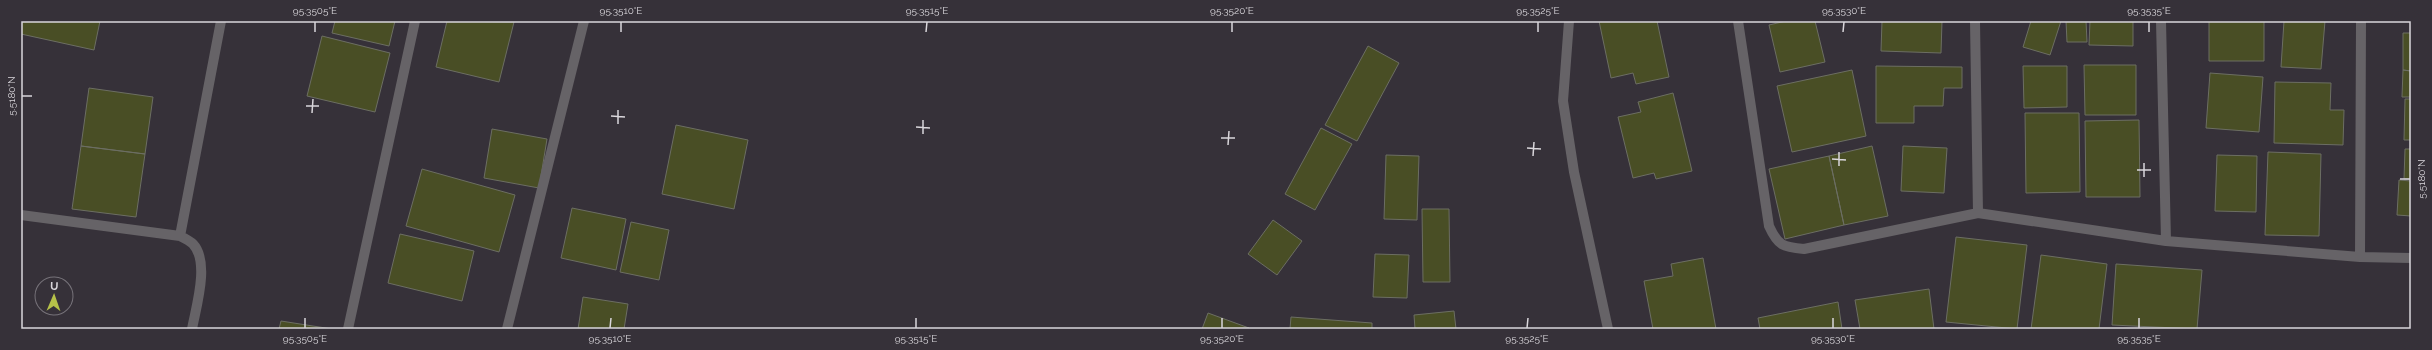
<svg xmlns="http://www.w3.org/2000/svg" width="2432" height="350" font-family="Raleway,sans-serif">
	<rect width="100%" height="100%" fill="#363139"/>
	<path fill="#494e25" stroke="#6c6e63" d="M 21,21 L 100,21 L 94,50 L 21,34 Z
		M 335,21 L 395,21 L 389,46 L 332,33 Z
		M 447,21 L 514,22 L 499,82 L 436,67 Z
		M 1599,21 L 1657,21 L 1669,77 L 1636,84 L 1633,73 L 1611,78 Z
		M 1786,21 L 1815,21 L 1825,62 L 1780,72 L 1769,25 Z
		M 1882,21 L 1942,21 L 1941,53 L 1881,51 Z
		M 2031,21 L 2061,21 L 2050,55 L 2023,47 Z
		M 2066,21 L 2086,21 L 2087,42 L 2067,42 Z
		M 2090,21 L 2133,21 L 2133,46 L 2089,45 Z
		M 2209,21 L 2264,21 L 2264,61 L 2209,61 Z
		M 2284,21 L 2325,21 L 2321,69 L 2281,67 Z
		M 2403,33 L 2411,33 L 2411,71 L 2403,70 Z
		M 322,36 L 390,53 L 375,112 L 307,96 Z
		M 1368,46 L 1399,63 L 1357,141 L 1325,125 Z
		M 2084,65 L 2136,65 L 2136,115 L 2085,115 Z
		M 1876,66 L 1962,67 L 1962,88 L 1944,88 L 1943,106 L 1914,106 L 1914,123 L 1876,123 Z
		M 2023,66 L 2067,66 L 2067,107 L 2024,108 Z
		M 1852,70 L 1866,136 L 1792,152 L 1777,86 Z
		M 2403,70 L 2411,71 L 2411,97 L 2402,97 Z
		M 2210,73 L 2263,77 L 2259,132 L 2206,128 Z
		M 2275,82 L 2331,83 L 2330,110 L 2344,110 L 2343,145 L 2274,143 Z
		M 89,88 L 153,97 L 145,154 L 81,146 Z
		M 1673,93 L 1692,171 L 1656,179 L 1654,173 L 1633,178 L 1618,117 L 1641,112 L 1638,102 Z
		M 2405,99 L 2411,99 L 2411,140 L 2404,140 Z
		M 2025,113 L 2079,113 L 2080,192 L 2026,193 Z
		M 2139,120 L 2140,197 L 2086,197 L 2085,121 Z
		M 676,125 L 748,140 L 734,209 L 662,194 Z
		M 1321,128 L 1352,144 L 1315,210 L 1285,194 Z
		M 492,129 L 547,139 L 539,188 L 484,178 Z
		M 81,146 L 145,154 L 136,217 L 72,209 Z
		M 1872,146 L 1888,216 L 1844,225 L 1829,156 Z
		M 1903,146 L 1947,148 L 1944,193 L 1901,191 Z
		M 2405,149 L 2411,149 L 2411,179 L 2404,179 Z
		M 2268,152 L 2321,154 L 2319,236 L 2265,235 Z
		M 1386,155 L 1419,156 L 1417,220 L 1384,219 Z
		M 2217,155 L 2257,156 L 2256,212 L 2215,211 Z
		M 1829,156 L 1844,225 L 1785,239 L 1769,169 Z
		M 422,169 L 515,195 L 499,252 L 406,226 Z
		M 2399,180 L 2411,181 L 2411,216 L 2397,215 Z
		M 572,208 L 626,219 L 616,270 L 561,258 Z
		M 1422,209 L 1449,209 L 1450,282 L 1423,282 Z
		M 1273,220 L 1302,241 L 1277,275 L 1248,254 Z
		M 631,222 L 669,230 L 659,280 L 620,272 Z
		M 400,234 L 474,251 L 462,301 L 388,283 Z
		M 1956,237 L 2027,245 L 2017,329 L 1946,322 Z
		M 1375,254 L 1409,255 L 1407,298 L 1373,297 Z
		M 2041,255 L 2107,264 L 2099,329 L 2031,329 Z
		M 1703,258 L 1716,329 L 1653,329 L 1644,281 L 1673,276 L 1671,264 Z
		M 2116,264 L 2202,270 L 2197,329 L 2112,325 Z
		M 1929,289 L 1934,329 L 1860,329 L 1855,300 Z
		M 583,297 L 628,304 L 624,329 L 578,329 Z
		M 1838,302 L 1842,329 L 1760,329 L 1758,318 Z
		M 1454,311 L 1456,329 L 1415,329 L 1414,315 Z
		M 1208,313 L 1249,328 L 1202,329 Z
		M 1291,317 L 1372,323 L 1372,329 L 1290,329 Z
		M 281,321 L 332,329 L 279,329 Z"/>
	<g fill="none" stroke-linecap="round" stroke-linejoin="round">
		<path stroke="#666367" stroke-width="10" d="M 1569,21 L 1563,101 L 1574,172 L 1608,329
			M 1738,21 L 1769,226 C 1778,246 1783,247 1804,249 L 1978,213 L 2166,241 L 2360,257 L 2411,258
			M 1975,21 L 1978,213
			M 2161,21 L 2166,241
			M 21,215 L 180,236 C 184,238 190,241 193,244 C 210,262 196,307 192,329
			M 180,236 L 221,21
			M 2360,257 L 2361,21
			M 348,329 L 415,21
			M 507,329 L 584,21"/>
	</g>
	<path fill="none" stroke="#d9d6db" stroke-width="1.5" d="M 315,32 L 315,22M 621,32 L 621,22M 926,32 L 927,22M 1232,32 L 1232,22M 1538,32 L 1538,22M 1843,32 L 1844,22M 2149,32 L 2149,22M 22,96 L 32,96M 306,106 L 319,106M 312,113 L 313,99M 611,116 L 625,117M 618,124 L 618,110M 916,127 L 930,128M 923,134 L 923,120M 1221,138 L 1235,138M 1228,145 L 1229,131M 1527,148 L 1541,149M 1533,156 L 1534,142M 1832,159 L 1846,160M 1839,166 L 1839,152M 2137,170 L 2151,170M 2144,177 L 2144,163M 2400,179 L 2410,179M 305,328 L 305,318M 610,328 L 611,318M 916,328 L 916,318M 1222,328 L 1222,318M 1527,328 L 1528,318M 1833,328 L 1833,318M 2139,328 L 2139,318"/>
	<rect width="2432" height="350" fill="none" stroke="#363139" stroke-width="44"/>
	<g transform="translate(54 296) rotate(2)"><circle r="19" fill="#363139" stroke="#77737a"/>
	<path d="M0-3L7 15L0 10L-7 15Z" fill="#b6c149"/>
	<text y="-6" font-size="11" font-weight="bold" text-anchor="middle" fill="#d9d6db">U</text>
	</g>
	<rect x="22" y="22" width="2388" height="306" fill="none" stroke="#d9d6db" stroke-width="1.5"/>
	<g font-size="10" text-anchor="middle" fill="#d9d6db">
		<text x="315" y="14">95.3505°E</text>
		<text x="621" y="14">95.3510°E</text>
		<text x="927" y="14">95.3515°E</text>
		<text x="1232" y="14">95.3520°E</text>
		<text x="1538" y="14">95.3525°E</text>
		<text x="1844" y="14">95.3530°E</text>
		<text x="2149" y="14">95.3535°E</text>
		<text transform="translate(11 96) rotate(-90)" y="4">5.5180°N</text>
		<text transform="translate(2421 179) rotate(-90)" y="4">5.5180°N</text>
		<text x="305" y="342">95.3505°E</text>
		<text x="610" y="342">95.3510°E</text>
		<text x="916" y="342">95.3515°E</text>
		<text x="1222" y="342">95.3520°E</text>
		<text x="1527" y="342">95.3525°E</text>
		<text x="1833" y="342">95.3530°E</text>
		<text x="2139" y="342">95.3535°E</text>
	</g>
</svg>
